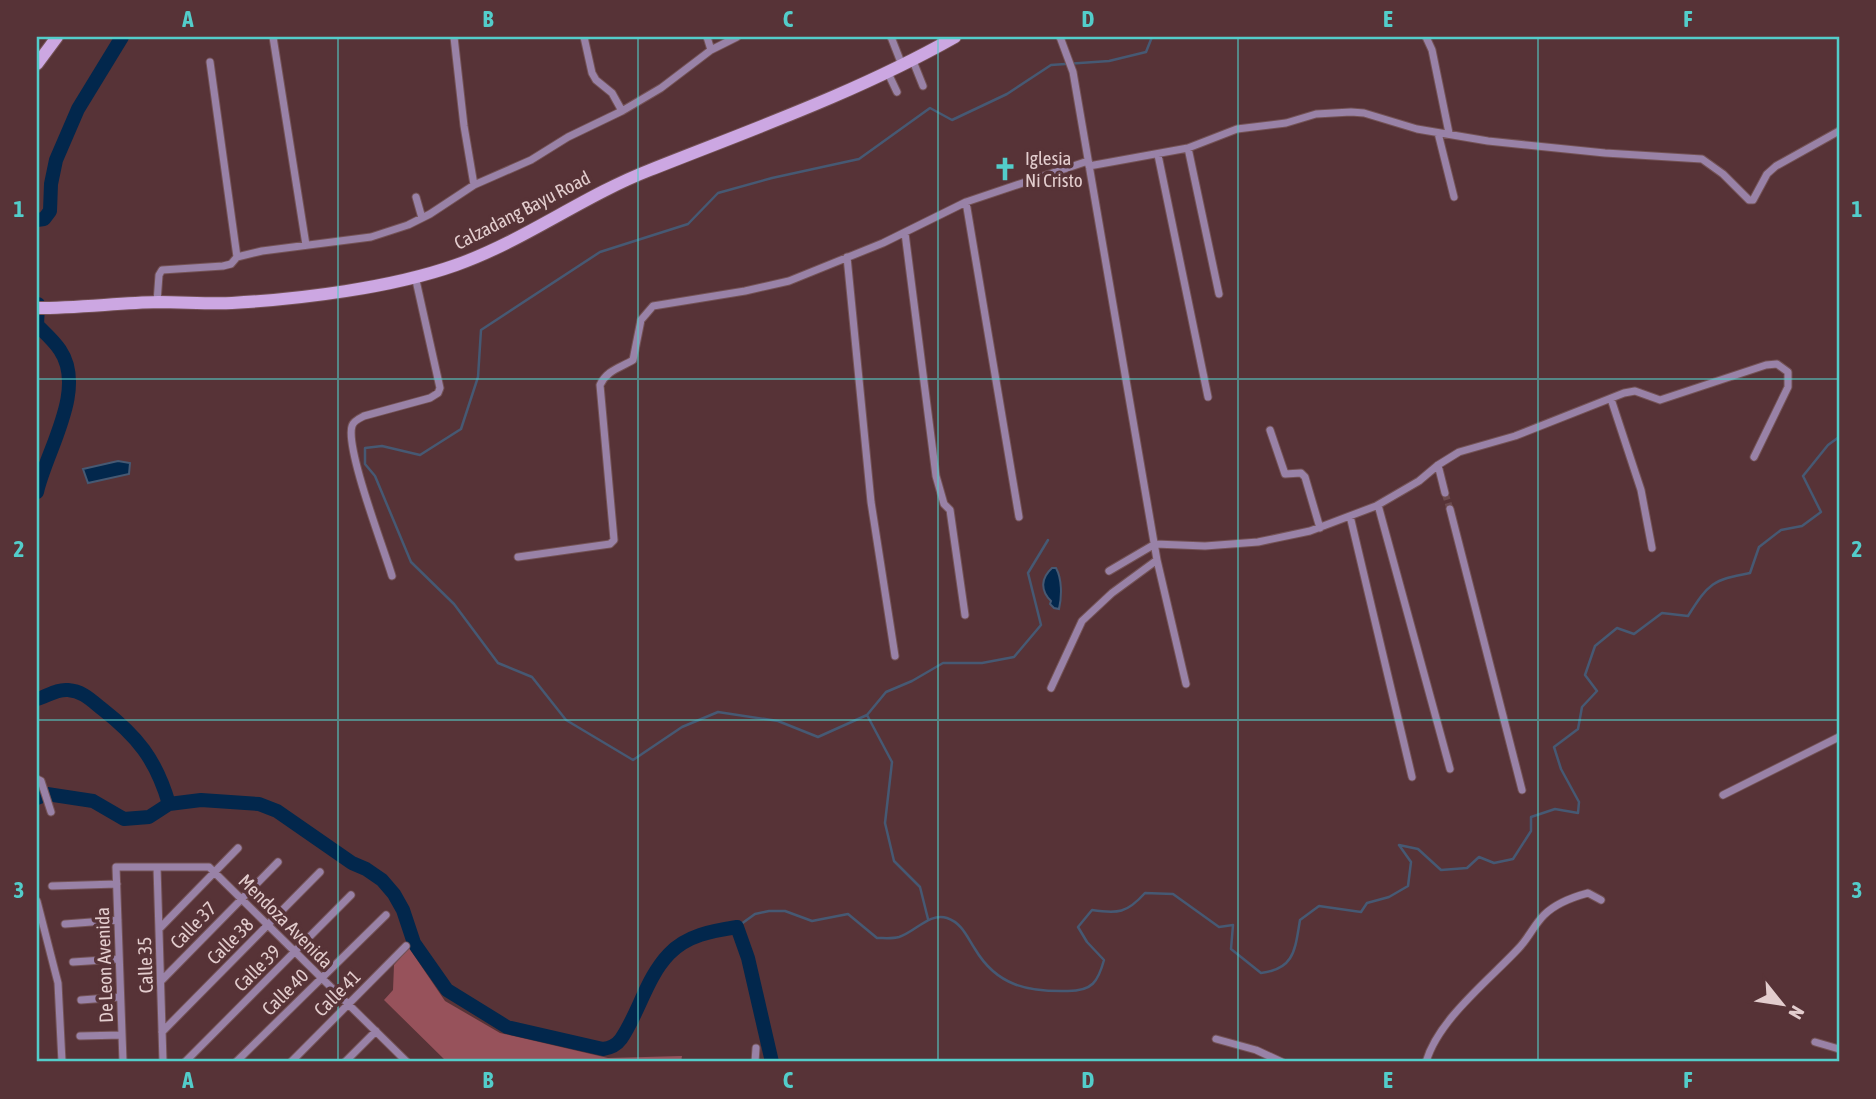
<svg xmlns="http://www.w3.org/2000/svg" width="1876" height="1099" font-family="'Asap Condensed',sans-serif">
	<rect width="100%" height="100%" fill="#573337"/>
	<path fill="#97525b" d="M 409,948 L 445,1001 L 500,1033 L 608,1058 L 682,1056 L 681,1062 L 447,1062 L 384,1000 L 393,990 L 394,965 Z"/>
	<path fill="#02274c" stroke="#465973" stroke-width="2" d="M 118,461 L 130,463 L 129,474 L 88,483 L 83,469 Z
		M 1052,568 L 1056,568 C 1062,579 1062,596 1059,609 L 1054,608 L 1050,604 L 1051,601 C 1040,590 1041,578 1052,568 Z"/>
	<g fill="none" stroke-linecap="round" stroke-linejoin="round">
		<path stroke="#465973" stroke-width="2.5" d="M 867,715 L 886,692 L 912,681 L 943,663 L 982,663 L 1014,657 L 1041,625 L 1028,573 L 1048,540
			M 928,919 L 920,887 L 894,861 L 885,823 L 892,762 L 867,715 L 818,737 L 778,721 L 718,712 L 682,727 L 633,760 L 566,720 L 532,677 L 498,663 L 454,604 L 411,562 L 375,476 L 365,464 L 365,448 L 382,446 L 420,455 L 461,429 L 478,377 L 481,330 L 600,252 L 688,224 L 718,193 L 772,178 L 859,159 L 930,108 L 952,120 L 1007,94 L 1051,65 L 1109,61 L 1146,52 L 1152,37
			M 737,927 L 755,914 L 769,911 L 785,911 L 812,921 L 848,914 L 877,938 C 884,938 892,939 899,937 C 915,932 930,912 947,918 C 962,923 967,937 975,949 C 997,986 1028,992 1068,991 C 1092,991 1098,982 1104,960 L 1087,942 L 1078,927 L 1092,910 C 1118,914 1127,913 1145,893 L 1173,894 L 1219,927 L 1233,925 L 1231,949 L 1261,973 C 1295,969 1295,949 1300,920 L 1319,906 L 1361,912 L 1367,903 L 1389,897 L 1408,886 L 1411,862 L 1399,845 L 1418,849 L 1441,870 L 1467,868 L 1479,857 L 1494,863 L 1513,859 L 1531,831 L 1531,817 L 1555,809 L 1578,813 L 1579,802 L 1561,769 L 1554,747 L 1578,729 L 1582,707 L 1597,691 L 1585,675 L 1595,646 L 1617,628 L 1634,634 L 1662,613 L 1688,616 C 1709,583 1712,580 1750,573 L 1759,547 L 1781,530 L 1802,526 L 1821,512 L 1803,476 L 1828,445 L 1839,437"/>
		<path stroke="#02274c" stroke-width="14" d="M 37,220 L 44,219 L 50,211 L 51,184 L 56,160 L 78,109 L 122,37
			M 37,492 C 46,451 87,390 60,350 C 54,341 45,333 37,325 L 38,304
			M 37,699 C 48,696 56,689 68,690 C 82,691 90,699 101,708 C 137,736 156,759 169,804
			M 37,798 L 47,794 L 93,801 L 124,819 L 149,817 L 169,804 L 201,800 L 259,804 L 277,811 L 352,863 L 366,869 L 382,880 L 394,894 L 403,910 L 414,943 L 447,990 L 507,1027 L 603,1049 C 610,1048 616,1046 621,1039 C 639,1013 646,978 669,954 C 687,935 712,931 737,927 L 748,958 L 772,1062"/>
		<path stroke="#6c4a4e" stroke-width="7" stroke-dasharray="7 3.5" stroke-linecap="butt" d="M 1445,493 L 1450,509"/>
		<g stroke="#735255" stroke-width="9">
			<path id="street" d="M 273,37 L 306,245
				M 454,37 L 464,126 L 474,185
				M 584,37 L 592,73 L 596,80 L 612,93 L 622,111
				M 707,37 L 711,50
				M 891,37 L 902,65
				M 1426,37 L 1432,50 L 1449,133
				M 913,61 L 923,86
				M 210,62 L 237,257
				M 888,73 L 897,92
				M 1438,133 L 1454,197
				M 1188,148 L 1219,294
				M 1158,155 L 1208,397
				M 1089,166 L 1188,148 L 1237,129 L 1286,123 L 1316,114 L 1351,112 L 1364,113 L 1417,129 L 1488,141 L 1605,153 L 1702,159 L 1723,174 L 1749,200 L 1753,200 L 1767,174 L 1776,166 L 1839,131
				M 416,197 L 422,218
				M 966,202 L 1019,517
				M 905,233 L 936,476 L 944,504 L 950,510 L 965,615
				M 847,257 L 871,502 L 895,656
				M 157,302 L 159,275 L 162,270 L 223,266 L 231,264 L 237,257 L 262,251 L 371,237 L 408,225 L 430,214 L 474,185 L 531,160 L 568,137 L 622,111 L 661,88 L 711,50 L 737,37
				M 1611,399 L 1641,490 L 1652,548
				M 1270,430 L 1285,474 L 1301,473 L 1305,477 L 1320,528
				M 1438,465 L 1445,493
				M 1378,505 L 1450,769
				M 1450,509 L 1522,790
				M 1350,516 L 1412,777
				M 518,557 L 610,544 L 614,540 L 600,385 C 607,370 620,368 633,360 L 641,320 L 653,306 L 745,291 L 789,281 L 883,243 L 966,202 L 1088,161
				M 1157,560 L 1186,684
				M 1109,571 L 1155,544 L 1205,546 L 1258,542 L 1310,531 L 1376,506 L 1419,481 L 1438,465 L 1459,452 L 1515,436 L 1624,393 L 1635,391 L 1660,400 L 1766,365 L 1777,364 L 1788,372 L 1788,387 L 1754,457
				M 392,576 C 384,549 345,448 352,426 C 353,421 360,418 364,416 L 430,398 L 438,393 L 440,388 L 415,276
				M 1051,688 L 1082,621 L 1112,593 L 1157,560 L 1073,72 L 1060,37
				M 37,779 L 41,781 L 51,812
				M 1723,795 L 1839,737
				M 157,867 L 163,1062
				M 52,886 L 117,884
				M 37,901 L 58,983 L 62,1062
				M 65,924 L 118,920
				M 159,929 L 238,848
				M 73,962 L 119,959
				M 161,981 L 278,862
				M 81,1000 L 120,997
				M 162,1032 L 320,872
				M 80,1036 L 122,1035
				M 1216,1039 L 1256,1050 L 1282,1062
				M 1815,1042 L 1839,1049
				M 123,1062 L 116,867 L 209,867 L 407,1062
				M 185,1062 L 351,895
				M 236,1062 L 386,915
				M 291,1062 L 406,946
				M 345,1062 L 376,1031
				M 755,1062 L 756,1048
				M 1426,1062 C 1438,1020 1488,981 1518,949 C 1528,939 1534,925 1544,915 C 1555,904 1573,897 1588,893 L 1601,900"/>
		</g>
		<g stroke="#735255" stroke-width="14">
			<path id="secondary" d="M 37,64 L 57,37
				M 37,308 C 77,308 118,303 158,302 C 183,302 208,304 232,303 C 301,299 391,288 456,265 C 524,241 583,196 650,170 C 753,129 858,92 955,37"/>
		</g>
		<use href="#street" stroke="#9982a7" stroke-width="7"/>
		<use href="#secondary" stroke="#cca7e2" stroke-width="12"/>
	</g>
	<path fill="none" stroke="#53cdca" stroke-width="2" stroke-opacity="0.55" d="M 338,37 L 338,1062M 638,37 L 638,1062M 938,37 L 938,1062M 1238,37 L 1238,1062M 1538,37 L 1538,1062M 37,379 L 1839,379M 37,720 L 1839,720"/>
	<defs>
		<g id="church-bare" transform="scale(1.89)"><path d="M-1.2-6h2.4v3.5h3.3v2.4h-3.3V6h-2.4V-.1h-3.3v-2.4h3.3Z" fill="#53cdca" stroke="#573337" stroke-width="2.5" paint-order="stroke"/></g>
	</defs>
	<g fill-rule="evenodd">
		<use href="#church-bare" x="1005" y="169"/>
	</g>
	<g text-anchor="middle" stroke-width="7" stroke-linejoin="round" paint-order="stroke">
		<g font-size="19" fill="#e3cdce" stroke="#573337" text-anchor="start">
			<text x="1025" y="165">Iglesia<tspan x="1025" dy="22">Ni Cristo</tspan></text>
		</g>
		<g font-size="19" fill="#e3cdce" stroke="#573337">
			<text transform="translate(522 210) rotate(-27)" y="7">Calzadang Bayu Road</text>
			<text transform="translate(286 921) rotate(45)" y="7">Mendoza Avenida</text>
			<text transform="translate(193 925) rotate(-46)" y="7">Calle 37</text>
			<text transform="translate(230 941) rotate(-45)" y="7">Calle 38</text>
			<text transform="translate(104 965) rotate(-92)" y="7">De Leon Avenida</text>
			<text transform="translate(145 965) rotate(-92)" y="7">Calle 35</text>
			<text transform="translate(257 968) rotate(-45)" y="7">Calle 39</text>
			<text transform="translate(285 992) rotate(-45)" y="7">Calle 40</text>
			<text transform="translate(337 993) rotate(-45)" y="7">Calle 41</text>
		</g>
	</g>
	<rect width="1876" height="1099" fill="none" stroke="#573337" stroke-width="77"/>
	<g transform="translate(1782 1004) rotate(120)" stroke="#573337" stroke-width="5" paint-order="stroke">
	<path d="M0-5L12 26L0 18L-12 26Z" fill="#e3cdce"/>
	<text y="-10" font-size="19" font-weight="bold" text-anchor="middle" fill="#e3cdce">N</text>
	</g>
	<rect x="38" y="38" width="1800" height="1022" fill="none" stroke="#53cdca" stroke-width="2.5"/>
	<g font-size="23" text-anchor="middle" font-weight="bold" fill="#53cdca">
		<text x="188" y="27">A</text>
		<text x="488" y="27">B</text>
		<text x="788" y="27">C</text>
		<text x="1088" y="27">D</text>
		<text x="1388" y="27">E</text>
		<text x="1688" y="27">F</text>
		<text x="19" y="217">1</text>
		<text x="1857" y="217">1</text>
		<text x="19" y="557">2</text>
		<text x="1857" y="557">2</text>
		<text x="19" y="898">3</text>
		<text x="1857" y="898">3</text>
		<text x="188" y="1088">A</text>
		<text x="488" y="1088">B</text>
		<text x="788" y="1088">C</text>
		<text x="1088" y="1088">D</text>
		<text x="1388" y="1088">E</text>
		<text x="1688" y="1088">F</text>
	</g>
</svg>
